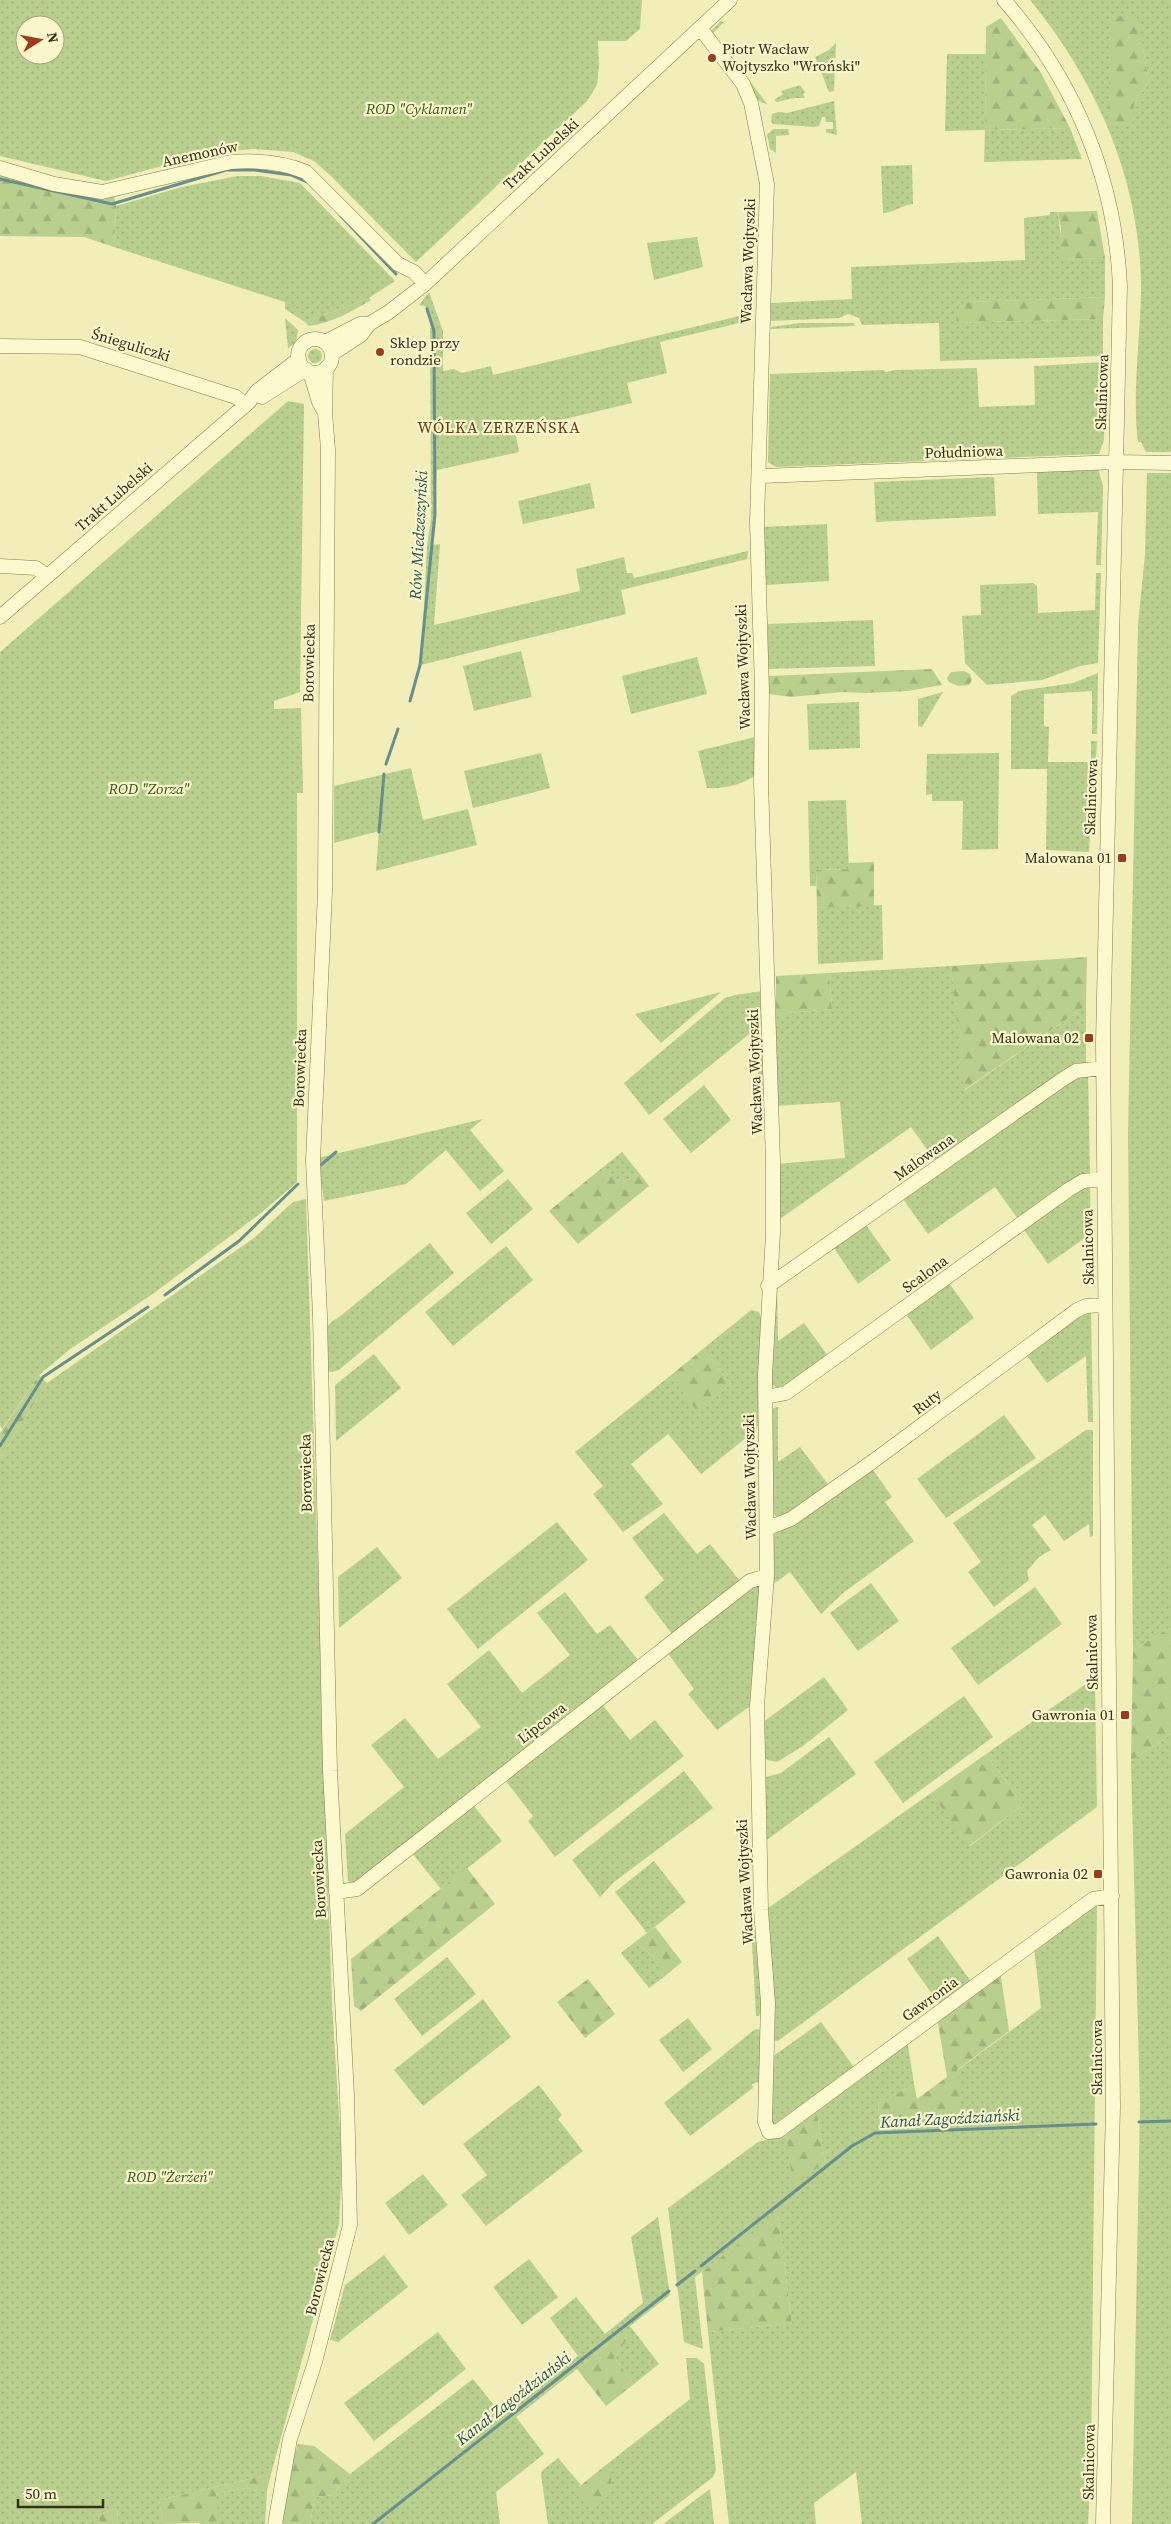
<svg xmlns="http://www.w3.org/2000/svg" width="1171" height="2524" font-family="'Source Serif 4',serif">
	<defs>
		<pattern id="green-dots" width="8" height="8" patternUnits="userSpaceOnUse" patternTransform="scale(1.25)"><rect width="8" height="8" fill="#b8cf8e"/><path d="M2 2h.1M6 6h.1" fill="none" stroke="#9fb27a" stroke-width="1.8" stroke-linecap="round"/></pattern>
		<pattern id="forest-firs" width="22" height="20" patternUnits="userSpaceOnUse" patternTransform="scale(1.25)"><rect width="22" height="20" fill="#b8cf8e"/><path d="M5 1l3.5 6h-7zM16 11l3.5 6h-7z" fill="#9fb27a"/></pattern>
	</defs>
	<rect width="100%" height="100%" fill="#f1eeba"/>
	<path fill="url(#green-dots)" fill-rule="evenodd" d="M 0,0 L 642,0 L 640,29 L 626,41 L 598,41 L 599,66 L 597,85 L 587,101 L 416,262 L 331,176 L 314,161 L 293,152 L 254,149 L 215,152 L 106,181 L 0,156 ZM 25,25 L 55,25 L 55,55 L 25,55 Z
		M 1030,0 L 1171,0 L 1171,452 L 1146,452 L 1141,442 L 1138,442 C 1132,395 1140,340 1141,293 C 1142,184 1098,83 1030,0 ZM 1143,49 L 1149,82 L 1134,104 Z
		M 721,21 L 724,22 L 713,33 L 768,105 L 759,101 L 712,36 L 711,31 Z
		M 836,43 L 834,91 L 829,92 L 815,57 L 829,50 Z
		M 947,54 L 986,54 L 985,130 L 1070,128 L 1082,159 L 984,162 L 985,130 L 945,131 Z
		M 800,85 L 805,92 L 803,94 L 805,98 L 795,98 L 777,102 L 774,100 L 783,94 L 781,91 Z
		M 834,101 L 837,135 L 826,132 L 826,129 L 833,129 L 833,122 L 826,122 L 825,117 L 822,117 L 819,126 L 814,127 L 773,124 L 771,121 L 772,114 L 778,112 L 787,113 Z
		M 774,129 L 788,129 L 789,135 L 776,136 L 776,153 L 770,149 L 767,134 Z
		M 912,165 L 913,204 C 901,205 894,213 883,213 L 881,166 Z
		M 237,176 L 261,176 L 300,183 L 395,281 L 369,298 L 305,322 L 285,309 L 285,302 L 114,247 L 116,206 L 182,187 Z
		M 1050,212 L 1058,212 L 1063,259 L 1105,258 L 1105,297 L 966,302 L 956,323 L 1103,319 L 1103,356 L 940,361 L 939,323 L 862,325 L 859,318 L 848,314 L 839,318 L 771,321 L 771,303 L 852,299 L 851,267 L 1025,260 L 1024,218 L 1050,215 Z
		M 697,237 L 703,267 L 654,280 L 647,243 Z
		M 429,292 L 443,331 L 443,371 L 454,369 L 462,373 L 491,366 L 493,375 L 752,313 L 752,320 L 660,342 L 667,373 L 627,383 L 632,403 L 515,431 L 519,452 L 437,470 L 433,545 L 440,544 L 434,625 L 580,591 L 576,569 L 624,557 L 627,573 L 632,573 L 634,578 L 748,551 L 747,559 L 621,590 L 626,614 L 421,665 L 427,547 L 431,518 L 430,328 L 433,327 L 425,306 L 419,305 Z
		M 285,318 L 298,330 L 296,343 L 288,348 Z
		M 799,323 L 853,323 L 855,326 L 771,329 L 771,327 Z
		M308 356a7 7 0 1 1 14 0a7 7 0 1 1-14 0Z
		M 1105,362 L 1104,440 L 1099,454 L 776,467 L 768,462 L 770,374 L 884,370 L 885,372 L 896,370 L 977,368 L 979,407 L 1035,405 L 1034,366 Z
		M 288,401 L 304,404 L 300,692 L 274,701 L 274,709 L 301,708 L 303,793 L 297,793 L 297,1182 L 261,1213 L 154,1293 L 69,1350 L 39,1375 L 2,1429 L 0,1425 L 0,652 Z
		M 1098,468 L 1103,486 L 1101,565 L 1096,565 L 1098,512 L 1038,514 L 1037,470 Z
		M 1147,473 L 1171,473 L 1171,1627 L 1133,1650 L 1128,1133 L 1138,624 L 1145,555 Z
		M 994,477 L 996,516 L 876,522 L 874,482 Z
		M 590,483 L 595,508 L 523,524 L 518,501 Z
		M 827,524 L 829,581 L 766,585 L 763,582 L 763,527 Z
		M 1096,573 L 1101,573 L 1098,663 L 1080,666 L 1042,680 L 987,685 L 965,663 L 962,616 L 981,615 L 980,585 L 1033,583 L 1037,586 L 1038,613 L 1095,610 Z
		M 873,620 L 875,666 L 768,669 L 768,624 Z
		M 521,651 L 532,697 L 474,711 L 463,666 Z
		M 697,657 L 707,694 L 631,714 L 622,676 Z
		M 1098,673 L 1097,734 L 1092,734 L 1092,691 L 1044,694 L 1044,726 L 1049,727 L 1048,762 L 1091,762 L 1091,741 L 1097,741 L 1095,777 L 1091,777 L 1091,783 L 1095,783 L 1094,836 L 1090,836 L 1089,852 L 1046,850 L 1047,769 L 1011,769 L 1011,696 L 1019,691 L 1073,683 Z
		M 943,692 L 922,727 L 918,726 L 918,699 Z
		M 859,702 L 860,748 L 809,750 L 807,704 Z
		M 755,737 L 756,775 C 742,785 724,789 707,788 L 698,751 Z
		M 541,753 L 550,788 L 473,808 L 464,771 Z
		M 999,753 L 998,849 L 962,850 L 963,801 L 932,801 L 932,794 L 926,795 L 927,754 Z
		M 411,768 L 423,820 L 468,809 L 477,845 L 376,871 L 379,831 L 334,843 L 334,786 Z
		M 846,800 L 849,869 L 816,870 L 816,886 L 810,886 L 808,801 Z
		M 882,905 L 883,960 L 818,964 L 817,908 Z
		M 951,966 L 965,1090 L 1086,1006 L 1086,1063 L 1076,1063 L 936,1162 L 911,1127 L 777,1221 L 777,1164 L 845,1158 L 840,1102 L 776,1106 L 776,1014 L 832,1009 L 829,973 Z
		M 763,991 L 766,1025 L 758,1027 L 649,1115 L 624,1083 L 725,998 L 735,995 Z
		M 721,992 L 661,1043 L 635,1014 Z
		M 758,1045 L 766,1045 L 764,1093 L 758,1098 Z
		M 1088,1072 L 1090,1174 L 1018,1219 L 995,1187 L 928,1234 L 903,1199 L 1065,1082 Z
		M 704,1085 L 731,1120 L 691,1153 L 663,1119 Z
		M 483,1119 L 470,1130 L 504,1171 L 480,1191 L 446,1150 L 406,1184 L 324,1201 L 318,1158 Z
		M 622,1152 L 640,1174 C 619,1185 618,1183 602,1168 Z
		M 508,1179 L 533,1209 L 491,1244 L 466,1213 Z
		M 1090,1184 L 1091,1239 L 1085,1238 L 1048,1264 L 1024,1230 L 1069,1193 Z
		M 306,1199 L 332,2004 L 341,2147 L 341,2184 L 339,2224 L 271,2474 L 159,2500 L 163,2524 L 118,2524 L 117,2509 L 98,2514 L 100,2524 L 0,2524 L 0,1458 L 47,1383 L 254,1238 L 293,1202 Z
		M 866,1225 L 891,1260 L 858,1284 L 834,1248 Z
		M 430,1243 L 454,1273 L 339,1370 L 331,1372 L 326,1370 C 325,1351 317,1327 338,1318 Z
		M 506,1246 L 533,1280 L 453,1346 L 425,1312 Z
		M 949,1283 L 974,1318 L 931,1350 L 906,1314 Z
		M 777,1287 L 778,1341 L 804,1323 L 828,1356 L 782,1390 L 769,1383 L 771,1294 Z
		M 1087,1309 L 1091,1309 L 1093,1422 L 1088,1422 L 1086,1356 L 1047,1383 L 1025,1353 Z
		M 751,1310 L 759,1312 L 762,1321 L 760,1420 L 756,1430 L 701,1474 L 668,1434 L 631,1464 L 663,1504 L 623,1532 L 593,1494 L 603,1486 L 575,1452 L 670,1376 L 697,1410 L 731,1384 L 703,1349 Z
		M 374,1354 L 401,1388 L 336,1441 L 335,1385 Z
		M 778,1407 L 778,1462 L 800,1447 L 831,1488 L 783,1518 L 775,1516 L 771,1508 L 770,1409 Z
		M 1004,1415 L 1036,1458 L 946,1518 L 917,1479 Z
		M 1086,1430 L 1093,1430 L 1093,1536 L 1090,1537 L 1089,1524 L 1064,1541 L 1045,1515 L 1032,1525 L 1051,1550 L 1039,1557 L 1027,1571 L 1029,1580 L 994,1607 L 968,1572 L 981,1562 L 953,1523 Z
		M 871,1467 L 892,1497 L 885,1502 L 914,1541 L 843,1593 L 821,1614 L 790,1572 L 771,1586 L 772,1536 Z
		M 664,1513 L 697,1554 L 710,1544 L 740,1581 L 672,1634 L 644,1597 L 664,1580 L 632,1538 Z
		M 557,1522 L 588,1560 L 478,1649 L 447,1609 Z
		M 377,1547 L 402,1578 L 339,1628 L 338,1577 Z
		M 871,1583 L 899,1621 L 858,1651 L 830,1613 Z
		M 757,1585 L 762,1588 L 753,1704 L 717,1730 L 688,1694 L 694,1689 L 667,1652 Z
		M 1035,1587 L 1062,1624 L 978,1685 L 951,1648 Z
		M 565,1592 L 597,1634 L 610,1625 L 638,1660 L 355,1883 L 348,1881 L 345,1834 L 404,1787 L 371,1745 L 405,1718 L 438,1759 L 481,1727 L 447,1684 L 489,1650 L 522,1693 L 570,1655 L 537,1613 Z
		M 824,1677 L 848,1710 L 803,1746 L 777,1762 L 767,1760 L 761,1751 L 762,1723 Z
		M 1095,1680 L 1097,1807 L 778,2041 L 772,2040 L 764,1911 L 931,1793 L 970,1846 L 1023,1805 L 986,1754 L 1090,1681 Z
		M 964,1696 L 993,1737 L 903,1803 L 874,1762 Z
		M 602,1704 L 630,1740 L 655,1720 L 684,1756 L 555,1857 L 528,1821 L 533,1816 L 505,1780 Z
		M 1171,1734 L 1171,2524 L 1132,2524 L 1140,2106 L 1131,1761 Z
		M 829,1737 L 856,1774 L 764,1842 L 760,1783 L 766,1777 L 781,1773 Z
		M 684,1771 L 713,1808 L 614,1882 L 600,1897 L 572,1860 Z
		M 473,1805 L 502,1841 L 441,1889 L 412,1853 Z
		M 654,1861 L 686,1902 L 647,1933 L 615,1892 Z
		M 1097,1900 L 1091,2469 L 1088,2524 L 862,2524 L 856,2472 L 814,2503 L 816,2524 L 729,2524 L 708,2332 L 792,2323 L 778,2214 L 695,2277 L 703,2349 L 684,2342 L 668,2208 L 758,2142 L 786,2135 L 794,2186 L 825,2162 L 816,2107 L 907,2039 L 914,2084 L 878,2104 L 880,2128 L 1041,2008 L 1034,1948 Z
		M 754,1922 L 757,1924 L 762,2010 L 759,2016 L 756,2016 L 751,1925 Z
		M 938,1936 L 972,1983 L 941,2006 L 907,1959 Z
		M 635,1942 L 653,1956 L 664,1977 L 649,1988 L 621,1953 Z
		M 447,1957 L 476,1994 L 422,2036 L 394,1999 Z
		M 483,1999 L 511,2037 L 423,2106 L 394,2070 Z
		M 688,2018 L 712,2049 L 683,2072 L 659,2040 Z
		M 821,2022 L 856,2070 L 776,2126 L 772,2125 L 770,2119 L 772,2057 Z
		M 759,2029 L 763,2033 L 763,2081 L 752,2084 L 753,2088 L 690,2136 L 664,2103 L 754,2030 Z
		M 539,2085 L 562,2115 L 558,2119 L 583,2151 L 486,2226 L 461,2195 L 487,2175 L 463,2144 Z
		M 423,2174 L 448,2205 L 409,2235 L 385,2203 Z
		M 658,2217 L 670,2295 L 630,2326 L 659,2364 L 634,2384 L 614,2358 L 628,2338 L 624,2332 L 516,2417 L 544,2454 L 496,2492 L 500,2524 L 310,2524 L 315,2497 L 333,2495 L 350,2474 L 473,2379 L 502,2415 L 578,2356 L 550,2318 L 576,2297 L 605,2334 L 643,2303 L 631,2237 Z
		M 384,2255 L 408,2287 L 338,2342 L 330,2340 L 345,2285 Z
		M 529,2259 L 558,2297 L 522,2325 L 493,2287 Z
		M 438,2332 L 466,2369 L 374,2441 L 344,2403 Z
		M 686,2358 L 697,2358 L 704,2364 L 716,2470 L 713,2477 L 652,2524 L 548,2524 L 541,2475 L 542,2471 L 558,2458 L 581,2485 L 575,2490 L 611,2471 L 606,2465 L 690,2399 Z
		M 245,2488 L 267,2491 L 265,2524 L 199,2524 L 216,2494 Z
		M 710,2489 L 714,2524 L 663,2524 Z"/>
	<path fill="url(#forest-firs)" d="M 1137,15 L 1149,82 L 1134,104 L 1132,126 L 1118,127 L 1108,125 L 1111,17 Z
		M 1001,18 L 1041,73 L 1070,128 L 985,130 L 986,27 Z
		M 0,172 L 114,196 L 116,206 L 114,247 L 84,237 L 0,236 Z
		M 1097,211 L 1105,258 L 1063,259 L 1059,248 L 1061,229 L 1058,212 Z
		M 1105,297 L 1103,319 L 956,323 L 957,310 L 966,302 Z
		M 369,298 L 371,300 C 350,312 332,323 309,326 L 305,322 Z
		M 932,669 L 942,685 L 908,691 L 865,693 L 843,692 L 791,697 L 769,694 L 769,676 Z
		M 964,671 L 970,674 L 972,680 L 969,685 L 958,686 L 949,682 L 947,678 L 951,672 Z
		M 874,862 L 874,906 L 817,908 L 816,870 L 848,869 L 848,863 Z
		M 1087,957 L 1086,1006 L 964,1090 L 951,966 Z
		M 829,973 L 832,1009 L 776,1014 L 776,976 Z
		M 602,1168 C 618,1183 619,1185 640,1174 L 649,1186 L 578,1244 L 549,1211 Z
		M 703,1349 L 731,1384 L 697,1411 L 670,1376 Z
		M 39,1375 L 47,1383 L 0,1458 L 0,1433 Z
		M 1171,1627 L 1171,1734 L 1131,1761 L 1133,1650 Z
		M 986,1754 L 1023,1805 L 969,1846 L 931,1793 Z
		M 467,1868 L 495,1904 L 361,2011 L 354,2006 L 351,1959 Z
		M 655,1927 L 682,1962 L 664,1977 L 653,1956 L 635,1942 Z
		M 1000,1970 L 1009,2031 L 957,2070 L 963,2124 L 880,2128 L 878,2104 L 914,2084 L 917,2099 L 947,2077 L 937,2017 Z
		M 588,1979 L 615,2014 L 585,2038 L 557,2002 Z
		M 816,2107 L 825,2162 L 793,2187 L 786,2135 Z
		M 778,2213 L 792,2323 L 708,2332 L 702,2272 Z
		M 624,2332 L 628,2338 L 614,2358 L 634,2384 L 606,2406 L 577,2369 Z
		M 298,2444 L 314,2446 L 350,2474 L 333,2495 L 315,2497 L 310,2524 L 282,2524 L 285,2481 Z
		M 606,2465 L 611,2471 L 611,2493 L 591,2510 L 575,2490 Z
		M 271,2474 L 267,2491 L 245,2488 L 216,2494 L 219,2522 L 163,2524 L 159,2500 Z
		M 117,2509 L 118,2524 L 100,2524 L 98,2514 Z"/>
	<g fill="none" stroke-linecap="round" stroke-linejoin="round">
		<path stroke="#668f8e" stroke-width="3" d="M 0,179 L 112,204 L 226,170 L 255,170 L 291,175 L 307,182
			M 340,215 L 396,274
			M 410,701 L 420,665 L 435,514 L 434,331 L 427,309
			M 386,764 L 398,729
			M 379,832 L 384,774
			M 321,1165 L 336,1152
			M 165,1295 L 239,1241 L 298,1184
			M 0,1446 L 43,1377 L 148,1307
			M 1139,2122 L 1171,2121
			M 701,2266 L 852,2146 L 875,2133 L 1096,2124
			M 677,2285 L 695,2271
			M 373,2524 L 669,2291"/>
		<g stroke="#897d53" stroke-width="15">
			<path id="minor" d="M 1004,0 C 1075,81 1115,178 1120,286 L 1103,1042 L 1113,2107 L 1103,2524
				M 700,28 L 743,84 L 751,103 L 767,184 L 757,522 L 762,690 L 761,782 L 773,1162 L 773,1233 L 765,1375 L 767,1576 L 757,1706 L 761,1910 L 768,2003 L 765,2122 L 769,2132 L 778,2131 L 1093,1899 L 1112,1896
				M 0,168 L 54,184 L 102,192 L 231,162 C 257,160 283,162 306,172 L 398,264 L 414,272 L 425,284
				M298 356a17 17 0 1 1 34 0a17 17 0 1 1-34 0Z
				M 325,342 L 360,324 L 369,324
				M 0,346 L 80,347 L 236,397 L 245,405
				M 332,354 L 361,335 L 369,324 L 389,312 L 425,284 L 730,0
				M 310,372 L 319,402 L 324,411
				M 262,397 L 306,369
				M 759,476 L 1117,462 L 1171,463
				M 0,566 L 36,568 L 47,576
				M 0,617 L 249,402 L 257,391 L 299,359
				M 768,1286 L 1063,1079 L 1076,1071 L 1103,1068
				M 766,1397 L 786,1393 L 1068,1190 L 1083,1181 L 1103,1179
				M 768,1528 L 791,1519 L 872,1462 L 1077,1310 L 1086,1306 L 1105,1305
				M 336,1892 L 357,1889 L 750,1581 L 767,1576
				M 275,2524 L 290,2439 L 315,2362 L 350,2225 L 347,2095 L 330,1771 L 320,1316 L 313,1161 L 325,892 L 328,450 L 325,412 L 326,368"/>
		</g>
		<use href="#minor" stroke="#fcf9ce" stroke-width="14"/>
	</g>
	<g fill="#9d3b1f" stroke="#f8f6ca" stroke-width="2">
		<circle cx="712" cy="58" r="5"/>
		<circle cx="380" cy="352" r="5"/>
		<rect x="1117" y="853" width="10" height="10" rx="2.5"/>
		<rect x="1084" y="1033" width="10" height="10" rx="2.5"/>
		<rect x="1120" y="1710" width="10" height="10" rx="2.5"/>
		<rect x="1093" y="1869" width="10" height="10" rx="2.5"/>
	</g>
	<g text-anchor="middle" stroke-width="4.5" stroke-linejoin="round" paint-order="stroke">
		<g font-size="15" fill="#372f1a" stroke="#f8f6ca" text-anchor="end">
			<text x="722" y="54" text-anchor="start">Piotr Wacław<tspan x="722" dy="17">Wojtyszko "Wroński"</tspan></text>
			<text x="390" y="348" text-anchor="start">Sklep przy<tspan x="390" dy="17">rondzie</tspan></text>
			<text x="1112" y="863">Malowana 01</text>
			<text x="1079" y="1043">Malowana 02</text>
			<text x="1115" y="1720">Gawronia 01</text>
			<text x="1088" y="1879">Gawronia 02</text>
		</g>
		<g font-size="15" font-style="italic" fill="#3a551e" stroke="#f8f6ca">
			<text x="419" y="114">ROD "Cyklamen"</text>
			<text x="149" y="794">ROD "Zorza"</text>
			<text x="170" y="2182">ROD "Żerżeń"</text>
		</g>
		<g font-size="15" fill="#372f1a" stroke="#f8f6ca">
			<text transform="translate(200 154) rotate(-12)" y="5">Anemonów</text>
			<text transform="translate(541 154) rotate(-43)" y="5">Trakt Lubelski</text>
			<text transform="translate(748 261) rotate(-88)" y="5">Wacława Wojtyszki</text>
			<text transform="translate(131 345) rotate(17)" y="5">Śnieguliczki</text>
			<text transform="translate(1102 392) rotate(-88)" y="5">Skalnicowa</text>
			<text transform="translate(964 452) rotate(-2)" y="5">Południowa</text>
			<text transform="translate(114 497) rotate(-41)" y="5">Trakt Lubelski</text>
			<text transform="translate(309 663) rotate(-89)" y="5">Borowiecka</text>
			<text transform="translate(743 667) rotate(-92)" y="5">Wacława Wojtyszki</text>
			<text transform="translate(1091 797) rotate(-88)" y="5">Skalnicowa</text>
			<text transform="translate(300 1068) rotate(-88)" y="5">Borowiecka</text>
			<text transform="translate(755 1072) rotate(-92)" y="5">Wacława Wojtyszki</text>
			<text transform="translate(924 1157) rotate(-35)" y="5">Malowana</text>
			<text transform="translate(1088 1247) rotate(-91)" y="5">Skalnicowa</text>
			<text transform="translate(925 1274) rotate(-36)" y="5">Scalona</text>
			<text transform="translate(927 1402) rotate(-37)" y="5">Ruty</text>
			<text transform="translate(306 1473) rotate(-91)" y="5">Borowiecka</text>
			<text transform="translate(750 1477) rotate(-91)" y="5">Wacława Wojtyszki</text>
			<text transform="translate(1092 1652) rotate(-91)" y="5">Skalnicowa</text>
			<text transform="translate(542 1723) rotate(-38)" y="5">Lipcowa</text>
			<text transform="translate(319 1879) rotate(-93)" y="5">Borowiecka</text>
			<text transform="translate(745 1882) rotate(-93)" y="5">Wacława Wojtyszki</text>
			<text transform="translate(930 1999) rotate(-36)" y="5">Gawronia</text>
			<text transform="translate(1097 2057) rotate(-90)" y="5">Skalnicowa</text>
			<text transform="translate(320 2277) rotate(-76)" y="5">Borowiecka</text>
			<text transform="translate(1089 2462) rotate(-89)" y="5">Skalnicowa</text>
		</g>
		<g font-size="16" letter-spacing="1" fill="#673a16" stroke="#f8f6ca">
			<text x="499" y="433">WÓLKA ZERZEŃSKA</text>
		</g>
		<g font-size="16" font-style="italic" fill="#275058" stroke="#f8f6ca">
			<text transform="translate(418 535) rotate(-87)" y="6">Rów Miedzeszyński</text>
			<text transform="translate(950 2118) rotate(-3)" y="6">Kanał Zagoździański</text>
			<text transform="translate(513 2398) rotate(-38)" y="6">Kanał Zagoździański</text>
		</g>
	</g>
	<g transform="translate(40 40) rotate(79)"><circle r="24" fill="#f8f6ca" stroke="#aba684"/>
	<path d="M0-4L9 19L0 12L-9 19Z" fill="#9d3b1f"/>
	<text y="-8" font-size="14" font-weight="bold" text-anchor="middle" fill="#372f1a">N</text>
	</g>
	<path d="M18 2499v8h85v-8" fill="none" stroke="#372f1a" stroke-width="2.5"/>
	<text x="25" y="2499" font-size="15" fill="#372f1a" stroke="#f8f6ca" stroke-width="4" paint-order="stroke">50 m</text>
</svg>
